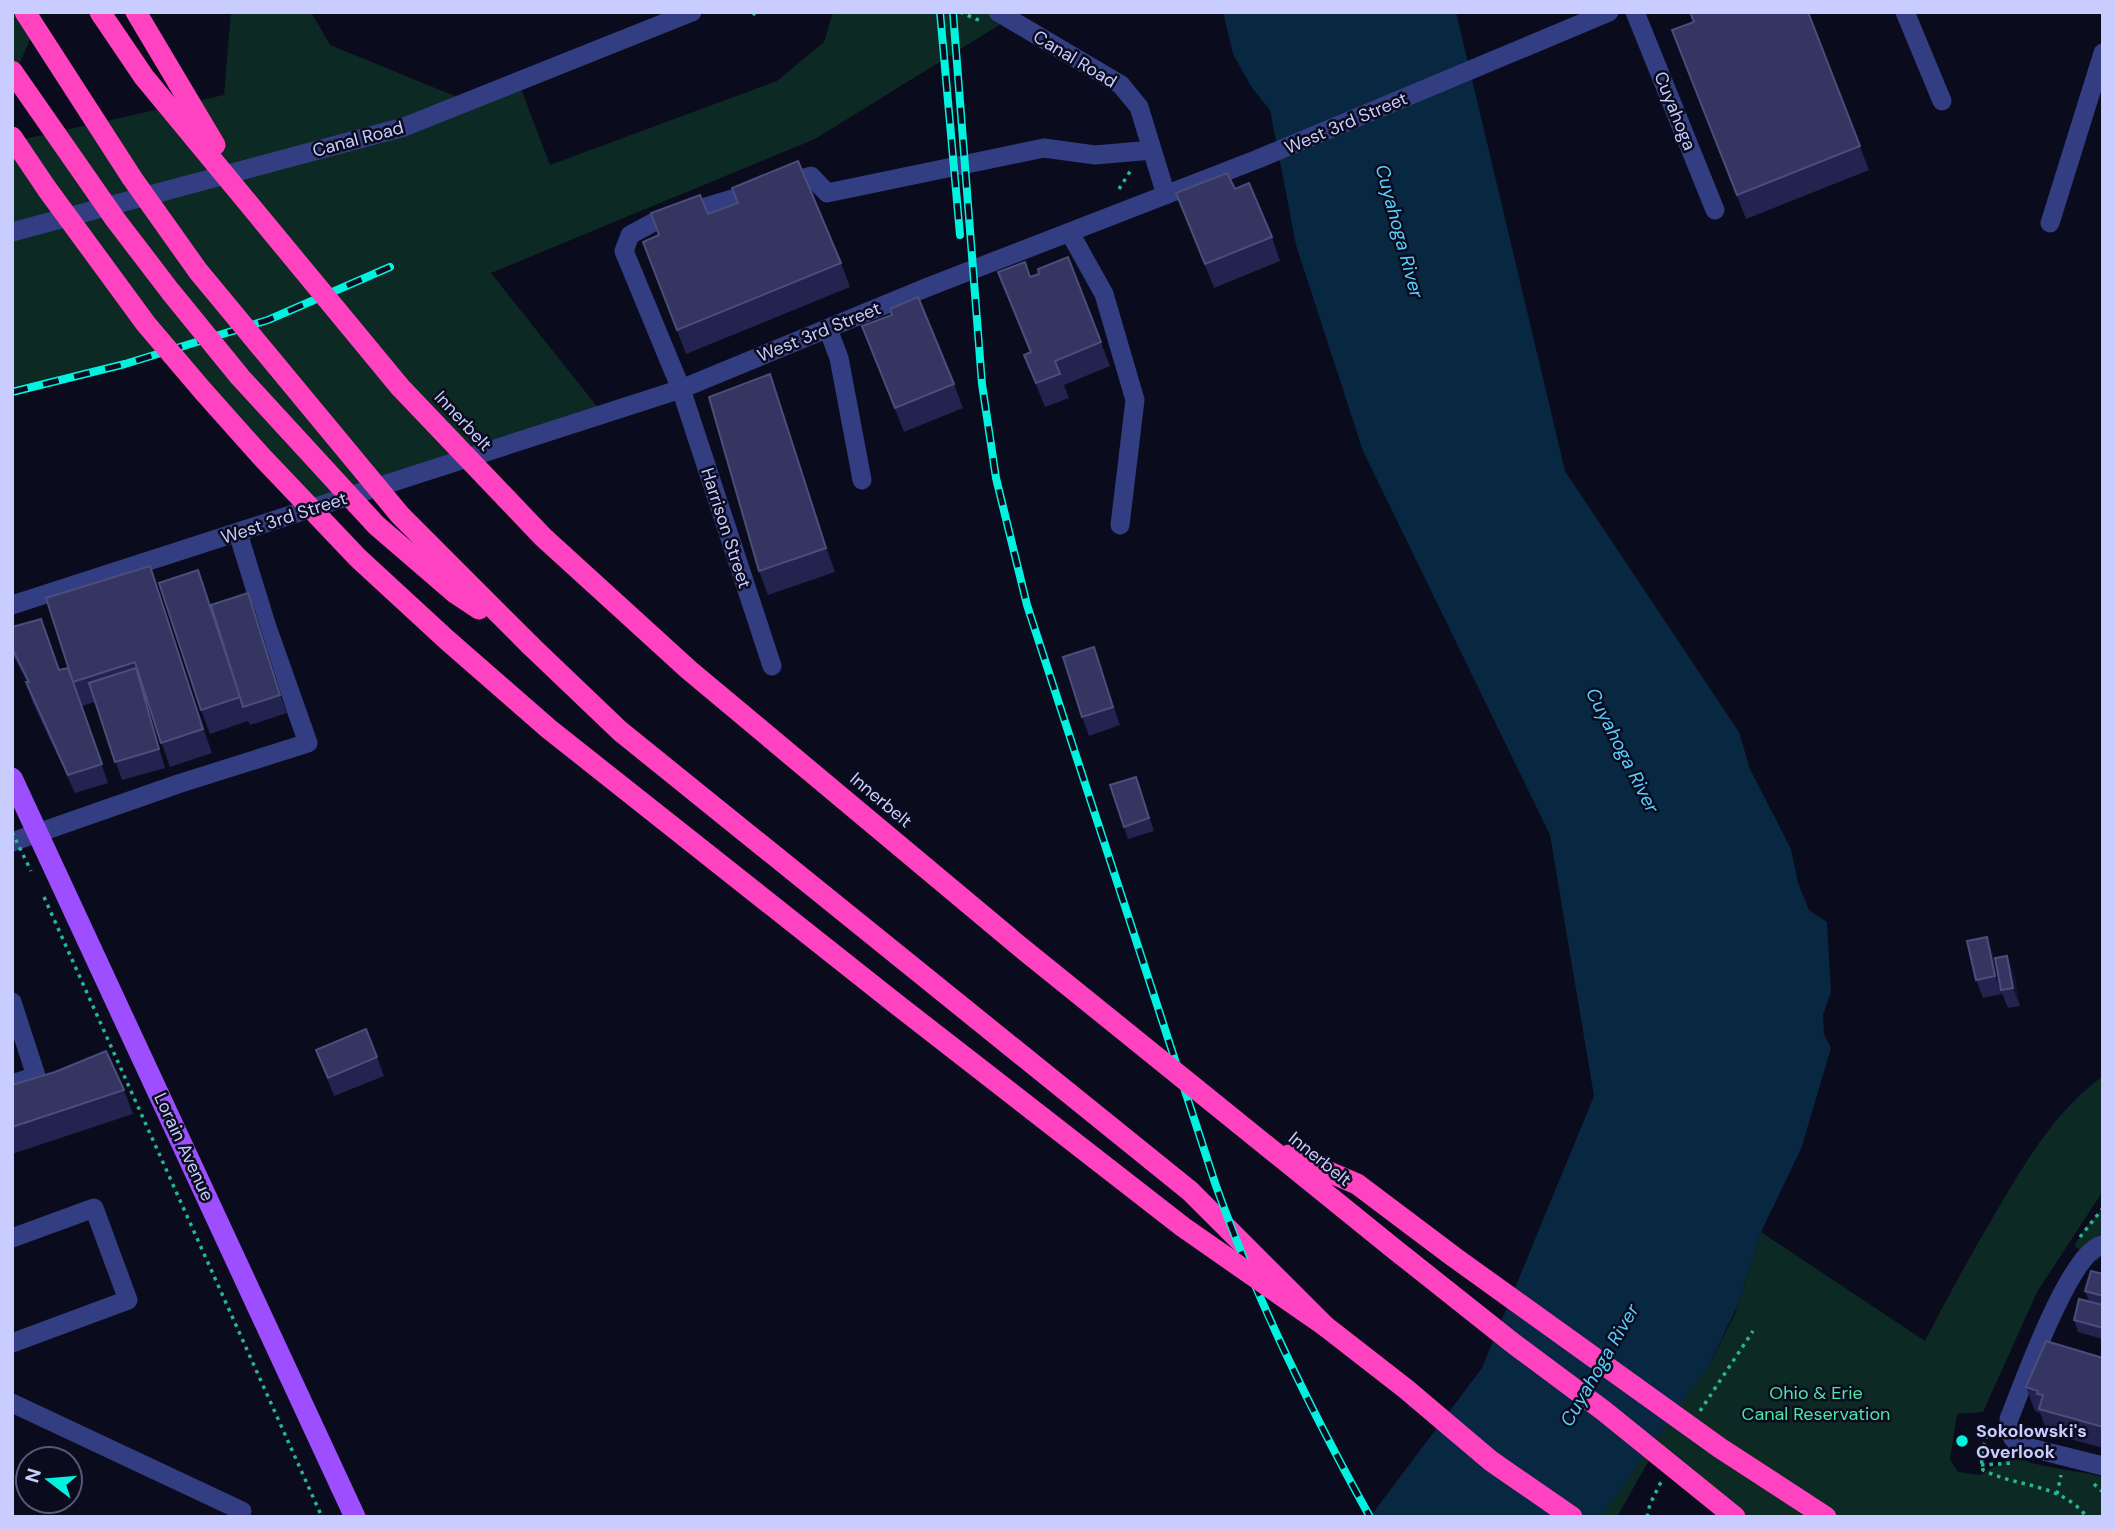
<svg xmlns="http://www.w3.org/2000/svg" width="2115" height="1529" font-family="'DM Sans',sans-serif">
	<rect width="100%" height="100%" fill="#0b0b1e"/>
	<path fill="#0d2923" d="M 12,12 L 42,12 L 15,74 L 14,105 L 12,107 Z
		M 231,12 L 311,12 L 330,45 L 467,101 L 518,81 L 550,165 L 777,81 L 824,42 L 833,12 L 998,12 L 1009,19 L 815,139 L 491,273 L 603,414 L 313,508 L 167,351 L 12,392 L 12,137 L 15,141 L 224,95 Z
		M 2103,1076 L 2103,1191 L 2037,1292 L 1983,1412 L 1957,1414 L 1950,1459 L 1958,1472 L 1980,1475 L 2014,1456 C 2037,1468 2076,1470 2103,1477 L 2103,1517 L 1740,1517 L 1653,1453 L 1617,1517 L 1596,1517 L 1710,1363 L 1735,1314 L 1761,1232 L 1925,1341 C 1947,1298 1970,1256 1995,1214 C 2024,1164 2055,1111 2103,1076 Z
		M 2103,1208 L 2103,1254 L 2097,1261 L 2074,1246 L 2086,1227 Z"/>
	<path fill="#082740" d="M 1223,12 L 1456,12 L 1565,471 L 1739,732 L 1750,769 L 1791,849 L 1798,883 L 1809,910 L 1827,922 L 1831,992 L 1823,1015 L 1824,1034 L 1831,1048 L 1801,1149 L 1761,1232 L 1737,1307 L 1710,1363 L 1601,1517 L 1370,1517 L 1482,1368 L 1594,1096 L 1550,835 L 1363,451 L 1296,245 L 1270,110 L 1252,88 L 1233,54 Z"/>
	<g fill="none" stroke-linecap="round" stroke-linejoin="round">
		<path stroke="#25b693" stroke-width="3.5" stroke-dasharray="3.5 5" stroke-linecap="butt" d="M 753,12 L 754,14 L 758,12
			M 960,12 L 983,22
			M 1119,189 L 1131,170
			M 2080,1237 L 2103,1208
			M 1700,1411 L 1753,1331
			M 1990,1427 C 1985,1441 1979,1455 1983,1470 C 2018,1488 2059,1482 2087,1517
			M 1981,1465 L 2012,1463
			M 2094,1484 L 2103,1492
			M 2057,1494 L 2061,1475
			M 1647,1517 L 1650,1504 L 1661,1482"/>
		<path stroke="#323e81" stroke-width="19" d="M 998,12 L 1121,85 L 1139,107 L 1166,195
			M 1635,12 L 1715,210
			M 1905,12 L 1942,101
			M 2050,223 L 2103,53
			M 12,232 L 404,127 L 692,12
			M 1070,233 L 1104,294 L 1135,400 L 1120,525
			M 828,329 L 839,358 L 862,480
			M 12,605 L 681,389 L 928,287 L 1258,159 L 1609,12
			M 772,666 L 681,389 L 624,251 L 630,235 L 654,222 L 811,176 L 827,193 L 1044,148 L 1095,155 L 1152,150
			M 12,842 L 178,784 L 308,743 L 267,627 L 238,533
			M 12,1002 L 36,1076 L 12,1084
			M 12,1238 L 94,1208 L 128,1300 L 12,1343
			M 2103,1245 C 2070,1250 2022,1387 2009,1419 C 2009,1432 2010,1440 2023,1446 L 2103,1466
			M 12,1403 L 242,1511"/>
		<path stroke="#ff43c0" stroke-width="21" d="M 531,646 L 620,731 L 1190,1191 L 1325,1326 L 1406,1389 L 1491,1461 L 1572,1517"/>
		<g stroke="#00f3df" stroke-width="8">
			<path id="rail" d="M 940,12 L 960,235
				M 953,12 L 982,384 L 996,478 L 1027,605 L 1215,1183 C 1256,1299 1310,1409 1370,1517
				M 12,392 L 125,364 L 268,320 L 390,267"/>
		</g>
		<use href="#rail" stroke="#0b0b1e" stroke-width="5" stroke-dasharray="16" stroke-linecap="butt"/>
		<path stroke="#25b693" stroke-width="3.5" stroke-dasharray="3.5 5" stroke-linecap="butt" d="M 12,832 L 31,871
			M 44,897 L 322,1517"/>
		<path stroke="#9d4fff" stroke-width="21" d="M 12,778 L 355,1517"/>
		<path stroke="#ff43c0" stroke-width="21" d="M 25,12 L 132,178 L 198,271 L 400,515 L 531,646
			M 100,12 L 144,77 L 400,387 L 543,537 L 689,670 L 1018,945 L 1393,1248 L 1514,1344 L 1604,1411 L 1735,1517
			M 136,12 L 215,145
			M 12,71 L 115,219 L 170,291 L 240,377 L 376,525 L 455,593 L 479,609
			M 12,137 L 47,189 L 146,324 L 203,391 L 261,456 L 358,558 L 447,640 L 549,729 L 895,1003 L 1183,1227 L 1325,1326
			M 1289,1155 L 1357,1184 L 1454,1257 L 1720,1448 L 1826,1517"/>
	</g>
	<path fill="#22234e" d="M 1689,12 L 1808,12 L 1869,170 L 1746,219 L 1672,30 L 1693,22 Z
		M 1235,189 L 1272,237 L 1280,261 L 1214,288 L 1176,193 Z
		M 708,214 L 841,263 L 850,287 L 686,354 L 643,242 Z
		M 1068,257 L 1110,366 L 1064,385 L 1069,398 L 1045,407 L 1024,355 L 1030,353 L 998,272 L 1030,277 L 1039,274 Z
		M 862,326 L 954,384 L 963,408 L 904,432 Z
		M 770,374 L 835,572 L 768,595 L 759,571 Z
		M 150,566 L 212,753 L 170,767 L 142,687 L 165,768 L 122,780 L 95,702 L 82,706 L 108,783 L 75,793 L 32,701 L 26,682 L 27,682 L 12,653 L 12,627 L 59,670 L 68,668 Z
		M 198,570 L 230,665 L 255,611 L 287,713 L 250,725 L 248,721 L 210,734 L 201,710 Z
		M 1100,666 L 1120,725 L 1089,736 L 1082,717 Z
		M 1136,777 L 1154,831 L 1128,839 L 1124,827 Z
		M 1987,937 L 1993,955 L 2000,987 L 2014,974 L 2020,1006 L 2008,1008 L 2001,991 L 2002,994 L 1983,998 L 1976,980 Z
		M 316,1050 L 377,1057 L 384,1076 L 334,1096 Z
		M 12,1085 L 124,1090 L 133,1114 L 12,1154 Z
		M 2103,1274 L 2103,1339 L 2078,1332 L 2074,1320 L 2089,1301 L 2085,1291 Z
		M 2103,1358 L 2103,1448 L 2048,1433 L 2040,1413 L 2035,1411 L 2026,1387 Z"/>
	<path fill="#121233" d="M 770,374 L 779,398 L 835,572 L 826,548 Z
		M 150,566 L 159,590 L 212,753 L 203,729 Z
		M 248,593 L 255,611 L 287,713 L 280,695 Z
		M 136,668 L 142,687 L 165,768 L 159,749 Z
		M 1987,937 L 1993,955 L 2002,994 L 1995,976 Z
		M 2007,956 L 2014,974 L 2020,1006 L 2013,988 Z"/>
	<path fill="#343561" stroke="#4b4d7a" stroke-width="2" d="M 1690,12 L 1808,12 L 1860,146 L 1737,195 L 1672,30 L 1694,22 Z
		M 798,161 L 841,263 L 677,330 L 643,242 L 659,235 L 651,213 L 700,195 L 708,214 L 738,203 L 732,188 Z
		M 1227,173 L 1235,189 L 1249,183 L 1272,237 L 1205,264 L 1176,193 Z
		M 1068,257 L 1101,342 L 1055,361 L 1060,374 L 1036,383 L 1024,355 L 1031,352 L 998,272 L 1025,262 L 1030,277 L 1039,274 L 1038,269 Z
		M 918,297 L 954,384 L 895,408 L 862,326 L 892,315 L 890,309 Z
		M 770,374 L 826,548 L 759,571 L 709,397 Z
		M 150,566 L 203,729 L 161,743 L 135,662 L 73,682 L 46,598 Z
		M 198,570 L 240,697 L 201,710 L 159,583 Z
		M 248,593 L 280,695 L 243,707 L 211,605 Z
		M 41,619 L 59,670 L 68,668 L 102,764 L 68,775 L 26,682 L 29,682 L 12,648 L 12,627 Z
		M 1094,647 L 1113,707 L 1082,717 L 1063,657 Z
		M 136,668 L 159,749 L 115,762 L 89,683 Z
		M 1136,777 L 1149,818 L 1124,827 L 1110,785 Z
		M 1987,937 L 1995,976 L 1976,980 L 1967,941 Z
		M 2007,956 L 2013,988 L 2001,990 L 1995,958 Z
		M 366,1029 L 377,1057 L 328,1078 L 316,1050 Z
		M 106,1051 L 124,1090 L 12,1127 L 12,1085 L 55,1072 Z
		M 2091,1271 L 2103,1274 L 2103,1296 L 2085,1291 Z
		M 2079,1299 L 2103,1305 L 2103,1328 L 2074,1320 Z
		M 2046,1341 L 2103,1358 L 2103,1427 L 2039,1409 L 2043,1395 L 2037,1394 L 2038,1391 L 2026,1387 Z"/>
	<circle fill="#00f3df" stroke="#0b0b1e" stroke-width="2.5" cx="1962" cy="1441" r="7"/>
	<g text-anchor="middle" stroke-width="5" stroke-linejoin="round" paint-order="stroke">
		<g font-size="18" fill="#c8ccff" stroke="#0b0b1e">
			<text transform="translate(1075 59) rotate(31)" y="6">Canal Road</text>
			<text transform="translate(1675 111) rotate(68)" y="6">Cuyahoga</text>
			<text transform="translate(1346 123) rotate(-23)" y="6">West 3rd Street</text>
			<text transform="translate(358 139) rotate(-15)" y="6">Canal Road</text>
			<text transform="translate(819 332) rotate(-22)" y="6">West 3rd Street</text>
			<text transform="translate(463 421) rotate(47)" y="6">Innerbelt</text>
			<text transform="translate(284 518) rotate(-18)" y="6">West 3rd Street</text>
			<text transform="translate(726 528) rotate(72)" y="6">Harrison Street</text>
			<text transform="translate(881 800) rotate(40)" y="6">Innerbelt</text>
			<text transform="translate(184 1147) rotate(65)" y="6">Lorain Avenue</text>
			<text transform="translate(1320 1159) rotate(39)" y="6">Innerbelt</text>
		</g>
		<g font-size="18" fill="#4de6a4" stroke="#0b0b1e">
			<text x="1816" y="1399">Ohio &amp; Erie<tspan x="1816" dy="21">Canal Reservation</tspan></text>
		</g>
		<g font-size="18" font-weight="bold" fill="#c8ccff" stroke="#0b0b1e" text-anchor="start">
			<text x="1976" y="1437">Sokolowski's<tspan x="1976" dy="21">Overlook</tspan></text>
		</g>
		<g font-size="19" font-style="italic" fill="#56d0ff" stroke="#0b0b1e">
			<text transform="translate(1400 231) rotate(75)" y="7">Cuyahoga River</text>
			<text transform="translate(1623 750) rotate(63)" y="7">Cuyahoga River</text>
			<text transform="translate(1599 1365) rotate(-60)" y="7">Cuyahoga River</text>
		</g>
	</g>
	<rect width="2115" height="1529" fill="none" stroke="#c8ccff" stroke-width="28"/>
	<g transform="translate(49 1480) rotate(286)"><circle r="33" fill="#0b0b1e" stroke="#575878" stroke-width="2"/>
	<path d="M0-5L12 26L0 18L-12 26Z" fill="#00f3df"/>
	<text y="-10" font-size="19" font-weight="bold" text-anchor="middle" fill="#c8ccff">N</text>
	</g>
</svg>
